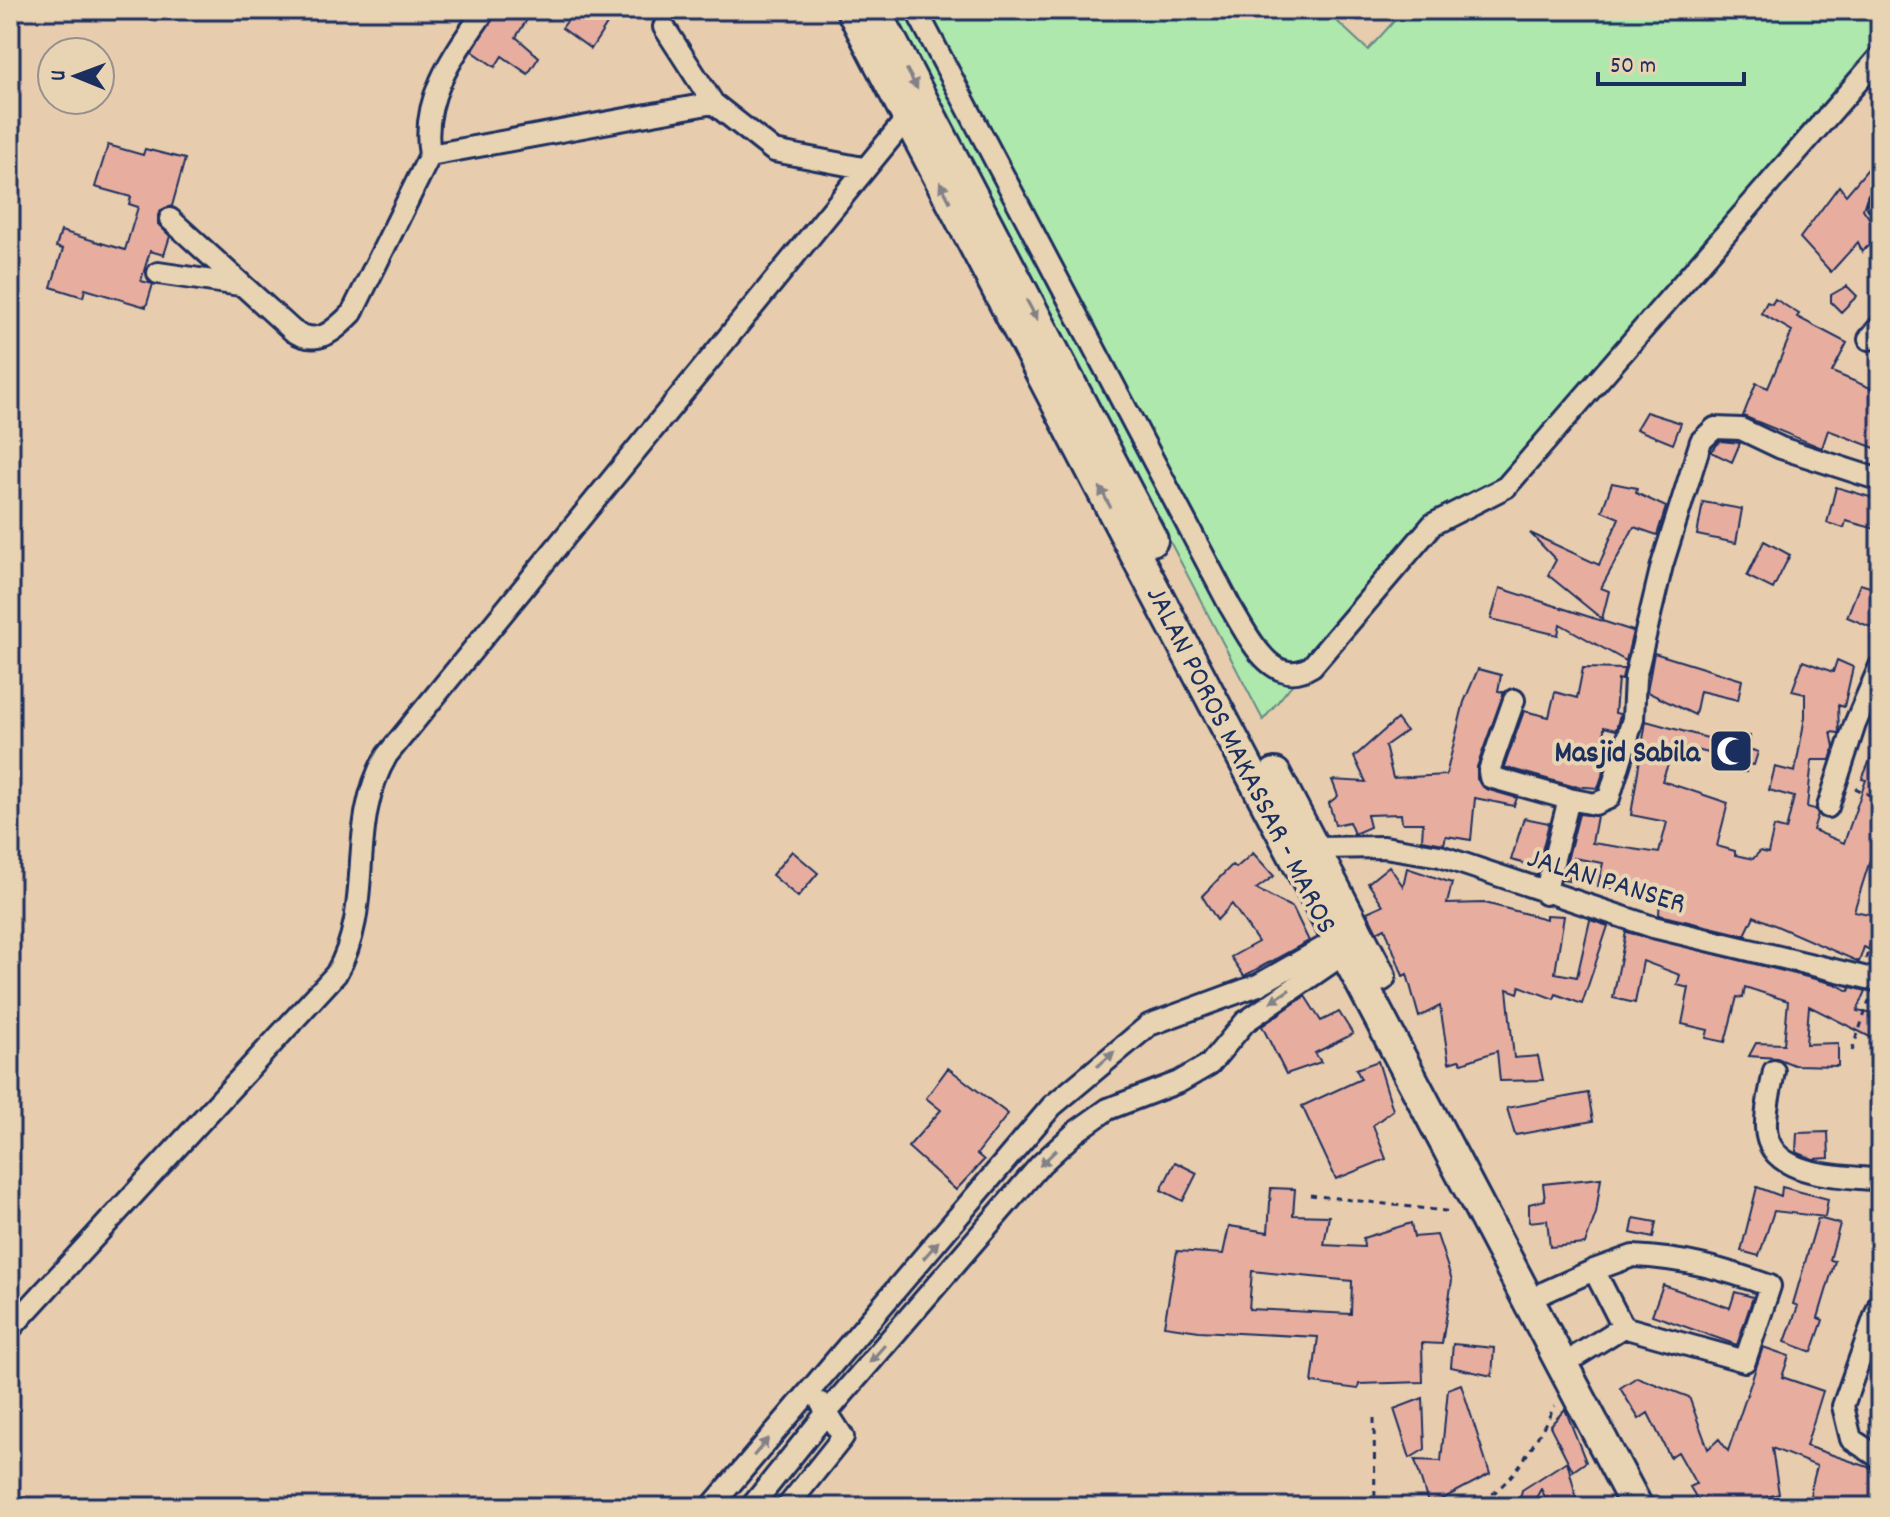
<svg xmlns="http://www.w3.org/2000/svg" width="1890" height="1517" font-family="Dekko,sans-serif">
	<rect width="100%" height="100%" fill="#e8ccae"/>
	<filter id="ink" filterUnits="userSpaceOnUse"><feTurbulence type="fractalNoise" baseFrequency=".0125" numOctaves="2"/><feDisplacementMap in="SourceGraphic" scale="16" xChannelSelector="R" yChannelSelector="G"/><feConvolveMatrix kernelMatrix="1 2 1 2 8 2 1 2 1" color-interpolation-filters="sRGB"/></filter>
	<g filter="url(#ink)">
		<path fill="#afe8ac" stroke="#658c85" stroke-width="2" d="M 893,10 L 1325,10 L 1368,50 L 1404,10 L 1579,10 L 1586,16 L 1592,10 L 1880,10 L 1880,48 L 1501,488 L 1418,531 L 1263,720 Z"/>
		<path fill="#e7aea0" stroke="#1b2f5e" stroke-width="2" fill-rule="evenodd" d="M 498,10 L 533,10 L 516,37 L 539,57 L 528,74 L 502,56 L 495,67 L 472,51 Z
			M 557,10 L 616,10 L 591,49 L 562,28 L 568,20 Z
			M 108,145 L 143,155 L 145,149 L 185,159 L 172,206 L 161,210 L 158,215 L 158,224 L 170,236 L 164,255 L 150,251 L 141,281 L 153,284 L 146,307 L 85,289 L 83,297 L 51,287 L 63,249 L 56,247 L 61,231 L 125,250 L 138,207 L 129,204 L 131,197 L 95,187 Z
			M 1872,164 L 1880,174 L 1880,188 L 1868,194 L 1863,209 L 1880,234 L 1862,252 L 1858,242 L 1831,272 L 1800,238 L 1839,186 L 1846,195 Z
			M 1847,286 L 1857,296 L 1841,312 L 1831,302 L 1831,295 Z
			M 1775,299 L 1799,314 L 1797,317 L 1847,343 L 1832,372 L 1880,392 L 1880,450 L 1828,430 L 1822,448 L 1743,416 L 1756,383 L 1768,388 L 1792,331 L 1761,313 L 1767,302 L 1772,304 Z
			M 1646,412 L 1681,423 L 1673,444 L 1636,429 Z
			M 1720,441 L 1740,443 L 1732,462 L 1711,452 Z
			M 1612,483 L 1637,488 L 1636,493 L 1666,507 L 1657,535 L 1634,527 L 1601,588 L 1609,591 L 1602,619 L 1548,575 L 1556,560 L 1530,533 L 1599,565 L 1619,518 L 1602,511 Z
			M 1836,487 L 1880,500 L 1876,529 L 1846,521 L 1844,528 L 1827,523 Z
			M 1703,502 L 1742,509 L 1736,543 L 1697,535 Z
			M 1764,541 L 1790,555 L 1773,589 L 1747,576 Z
			M 1860,584 L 1880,590 L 1880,631 L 1847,617 Z
			M 1500,588 L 1633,631 L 1626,661 L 1560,624 L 1558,635 L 1491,619 Z
			M 1654,653 L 1742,680 L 1738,700 L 1700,691 L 1695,715 L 1647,692 Z
			M 1837,660 L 1853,667 L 1844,707 L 1838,705 L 1839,733 L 1831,732 L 1834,747 L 1830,760 L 1812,760 L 1807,807 L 1815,809 L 1818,814 L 1813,830 L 1844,843 L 1866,780 L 1862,779 L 1880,737 L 1880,839 L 1877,838 L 1854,911 L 1874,915 L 1870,928 L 1880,932 L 1880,955 L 1864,947 L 1859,962 L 1754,916 L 1745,935 L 1748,936 L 1659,915 L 1660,896 L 1598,886 L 1603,863 L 1573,858 L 1569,881 L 1562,880 L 1579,814 L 1597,816 L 1592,843 L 1659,853 L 1667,822 L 1631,815 L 1646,721 L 1733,745 L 1737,735 L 1750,736 L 1749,749 L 1758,752 L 1754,765 L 1747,764 L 1746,772 L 1711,766 L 1713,754 L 1675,745 L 1662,781 L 1728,803 L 1717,846 L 1735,851 L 1735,855 L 1753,859 L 1760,851 L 1768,853 L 1774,827 L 1786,830 L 1794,797 L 1769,790 L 1775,767 L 1795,772 L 1805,717 L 1805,694 L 1792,691 L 1803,661 L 1833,672 Z
			M 1583,668 L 1624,669 L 1622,680 L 1618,679 L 1615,713 L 1620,714 L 1616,730 L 1604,727 L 1603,773 L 1598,788 L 1572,786 L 1504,767 L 1524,711 L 1549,717 L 1555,692 L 1577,698 Z
			M 1478,669 L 1501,675 L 1498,691 L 1504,692 L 1477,767 L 1477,779 L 1486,789 L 1517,798 L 1514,806 L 1475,798 L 1471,840 L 1446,836 L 1444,844 L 1422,840 L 1423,823 L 1402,823 L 1401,814 L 1367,815 L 1370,827 L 1354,834 L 1349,822 L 1335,825 L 1329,803 L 1338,796 L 1332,780 L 1366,782 L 1354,757 L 1397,719 L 1406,731 L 1385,746 L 1393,778 L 1446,775 L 1464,702 Z
			M 1524,818 L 1549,823 L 1538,867 L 1511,860 Z
			M 792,851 L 818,873 L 798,897 L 772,875 Z
			M 1253,853 L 1274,876 L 1256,889 L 1293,908 L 1309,941 L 1244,976 L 1231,957 L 1258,942 L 1232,904 L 1217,920 L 1202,896 L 1232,865 L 1236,868 Z
			M 1389,866 L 1403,886 L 1407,868 L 1452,883 L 1447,904 L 1485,903 L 1546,919 L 1546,915 L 1564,916 L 1555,973 L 1577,977 L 1590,920 L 1608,926 L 1582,1004 L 1556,994 L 1554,999 L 1520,986 L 1518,993 L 1507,989 L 1514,1058 L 1538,1056 L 1543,1080 L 1500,1081 L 1497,1051 L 1462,1063 L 1459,1060 L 1449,1063 L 1440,1006 L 1419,1017 L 1407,974 L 1403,976 L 1385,928 L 1377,932 L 1367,912 L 1383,905 L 1368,883 Z
			M 1626,932 L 1835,984 L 1849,991 L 1851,987 L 1866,991 L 1857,1011 L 1880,1015 L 1880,1042 L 1809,1006 L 1806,1044 L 1838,1043 L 1838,1066 L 1794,1065 L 1777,1058 L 1749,1056 L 1756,1043 L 1784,1044 L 1788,1001 L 1745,987 L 1743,998 L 1737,997 L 1725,1042 L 1706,1038 L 1708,1030 L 1682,1024 L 1689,988 L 1677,985 L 1680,975 L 1643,961 L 1635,1003 L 1613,998 Z
			M 1305,996 L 1321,1021 L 1339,1012 L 1353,1034 L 1315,1053 L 1321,1062 L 1286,1074 L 1262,1026 Z
			M 1378,1061 L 1393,1110 L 1373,1125 L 1386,1159 L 1336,1179 L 1302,1106 L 1361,1079 L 1356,1069 Z
			M 948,1068 L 1008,1114 L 977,1154 L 984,1160 L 956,1190 L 908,1147 L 941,1110 L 926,1098 Z
			M 1588,1093 L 1593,1121 L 1515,1135 L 1507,1108 Z
			M 1828,1132 L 1829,1158 L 1813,1159 L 1796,1152 L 1797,1133 Z
			M 1175,1162 L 1197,1173 L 1183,1201 L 1161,1190 Z
			M 1601,1178 L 1596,1213 L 1585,1244 L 1550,1247 L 1547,1220 L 1529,1222 L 1529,1204 L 1545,1200 L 1543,1184 Z
			M 1757,1187 L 1781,1196 L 1782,1187 L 1828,1199 L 1825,1217 L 1774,1211 L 1759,1256 L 1741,1251 Z
			M 1271,1188 L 1295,1189 L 1293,1215 L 1329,1216 L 1324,1245 L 1364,1247 L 1363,1238 L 1411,1223 L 1414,1237 L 1437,1235 L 1452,1280 L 1442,1344 L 1422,1343 L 1423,1382 L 1359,1384 L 1358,1389 L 1312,1383 L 1318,1337 L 1199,1331 L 1164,1326 L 1177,1251 L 1223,1254 L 1229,1226 L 1268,1232 ZM 1252,1271 L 1352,1281 L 1351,1314 L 1249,1309 Z
			M 1634,1218 L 1656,1222 L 1653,1238 L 1631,1233 Z
			M 1818,1218 L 1840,1224 L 1830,1260 L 1835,1261 L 1818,1318 L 1823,1320 L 1812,1352 L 1785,1342 L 1798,1306 L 1793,1304 Z
			M 1663,1285 L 1730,1308 L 1735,1292 L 1753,1297 L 1737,1345 L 1652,1315 Z
			M 1453,1344 L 1494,1348 L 1492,1376 L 1451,1367 Z
			M 1763,1347 L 1789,1356 L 1782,1377 L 1823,1391 L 1806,1446 L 1880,1471 L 1880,1507 L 1812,1507 L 1811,1489 L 1817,1466 L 1772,1448 L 1779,1494 L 1767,1497 L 1771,1507 L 1702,1507 L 1690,1487 L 1696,1484 L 1678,1452 L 1670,1457 L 1648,1413 L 1639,1419 L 1620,1388 L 1637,1377 L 1689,1397 L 1708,1449 L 1719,1439 L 1728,1451 Z
			M 1461,1384 L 1490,1474 L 1429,1506 L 1415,1460 L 1441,1461 L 1448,1389 Z
			M 1423,1398 L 1425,1449 L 1410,1458 L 1394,1409 Z
			M 1565,1409 L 1586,1462 L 1573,1471 L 1550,1426 Z
			M 1567,1461 L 1579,1507 L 1550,1507 L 1541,1489 L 1531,1507 L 1518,1507 L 1522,1490 Z"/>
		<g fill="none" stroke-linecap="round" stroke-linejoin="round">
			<g stroke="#1b2f5e" stroke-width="26">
				<path id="minor" d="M 916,10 L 1230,606 C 1248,635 1272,691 1312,666 L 1433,524 L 1506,487 L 1880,56
					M 664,27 L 713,103 L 774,151 L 863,168
					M 430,155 C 420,99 454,54 485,10
					M 1878,203 L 1880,205
					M 170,219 L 293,331 C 318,347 334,331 352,313 L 430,155 L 713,103
					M 158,273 L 240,285
					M 1869,339 L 1880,326
					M 1514,700 L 1489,771 L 1490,777 L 1569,799
					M 1828,807 L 1855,724 L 1880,666
					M 1315,848 L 1384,847 L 1440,856 L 1653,927 L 1880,981
					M 1545,894 L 1569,799 L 1595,804 L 1609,798 L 1633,719 L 1635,678 L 1662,565 L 1701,441 L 1715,428 L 1741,429 L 1781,448 L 1880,480
					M 1774,1071 C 1771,1089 1765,1109 1766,1127 C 1767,1179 1844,1175 1880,1180
					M 1633,1256 C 1682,1258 1724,1269 1770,1286 L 1745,1361 L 1623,1327 L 1594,1270 Z
					M 1545,1292 L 1594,1270
					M 1880,1302 L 1843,1406 L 1851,1439 L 1880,1458
					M 10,1329 L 336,974 C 376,905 345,825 387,755 L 907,118
					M 1578,1355 L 1623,1327
					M 711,1507 L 1052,1106 L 1149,1025 L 1258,985 L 1337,940
					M 751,1507 L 829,1410 L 1041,1164 L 1077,1131 L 1108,1109 L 1179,1082 L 1210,1064 L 1245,1022 L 1345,953
					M 787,1507 L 843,1437 L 821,1403"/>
			</g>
			<g stroke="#1b2f5e" stroke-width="36">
				<path id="highway" d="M 852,10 C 1110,511 1376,1007 1637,1507
					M 875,10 L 1152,540
					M 1275,774 L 1380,976"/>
			</g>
			<path stroke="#1b2f5e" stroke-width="3" stroke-dasharray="6 6" stroke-linecap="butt" d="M 1855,788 L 1880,800
				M 1866,959 L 1880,910
				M 1852,1051 L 1870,998
				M 1310,1195 L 1453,1212
				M 1374,1418 L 1375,1507
				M 1472,1507 C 1514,1486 1533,1445 1555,1406"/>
			<use href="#minor" stroke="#e8d3b2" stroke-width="20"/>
			<use href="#highway" stroke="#e8d3b2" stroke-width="30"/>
		</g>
		<defs><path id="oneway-solid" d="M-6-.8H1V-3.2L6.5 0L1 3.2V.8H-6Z" transform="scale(2)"/></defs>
		<g fill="#828188">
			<use href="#oneway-solid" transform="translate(912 79) rotate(62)"/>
			<use href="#oneway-solid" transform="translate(945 192) rotate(-117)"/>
			<use href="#oneway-solid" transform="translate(1032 310) rotate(62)"/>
			<use href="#oneway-solid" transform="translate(1105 497) rotate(-118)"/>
			<use href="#oneway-solid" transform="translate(1280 996) rotate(147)"/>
			<use href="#oneway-solid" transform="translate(1106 1059) rotate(-41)"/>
			<use href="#oneway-solid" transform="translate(1048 1158) rotate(136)"/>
			<use href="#oneway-solid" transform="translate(931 1250) rotate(-49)"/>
			<use href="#oneway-solid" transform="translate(877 1354) rotate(131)"/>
			<use href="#oneway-solid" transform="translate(761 1447) rotate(-50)"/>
		</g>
	</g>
	<defs>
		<g id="mosque-square" transform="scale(2.3)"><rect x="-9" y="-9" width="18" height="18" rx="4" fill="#1b2f5e" stroke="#e8d3b2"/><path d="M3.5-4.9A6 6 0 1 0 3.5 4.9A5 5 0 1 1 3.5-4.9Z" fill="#fff"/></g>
	</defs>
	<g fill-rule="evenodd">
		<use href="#mosque-square" x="1731" y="751"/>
	</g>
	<g text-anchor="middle" stroke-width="8" stroke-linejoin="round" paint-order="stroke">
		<g font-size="30" font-weight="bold" fill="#1b2f5e" stroke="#e8d3b2" text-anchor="end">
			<text x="1700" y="761">Masjid Sabila</text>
		</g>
		<g font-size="30" fill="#1b2f5e" stroke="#e8d3b2">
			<text transform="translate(1243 759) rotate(63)" y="10">JALAN POROS MAKASSAR - MAROS</text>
			<text transform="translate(1607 879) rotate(17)" y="10">JALAN PANSER</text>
		</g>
	</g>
	<rect width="1890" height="1517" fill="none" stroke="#e8d3b2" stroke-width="40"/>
	<rect x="20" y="20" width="1850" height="1477" fill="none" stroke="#1b2f5e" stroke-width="3" filter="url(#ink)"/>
	<g transform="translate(76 76) rotate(271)"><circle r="38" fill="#e8d3b2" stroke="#969190" stroke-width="2"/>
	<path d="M0-6L14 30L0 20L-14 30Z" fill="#1b2f5e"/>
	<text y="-12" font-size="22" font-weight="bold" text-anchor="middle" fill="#1b2f5e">U</text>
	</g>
	<path d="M1598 72v12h146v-12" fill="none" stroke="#1b2f5e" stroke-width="4"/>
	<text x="1610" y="72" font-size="24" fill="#1b2f5e" stroke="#e8d3b2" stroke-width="6" paint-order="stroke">50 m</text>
</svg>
